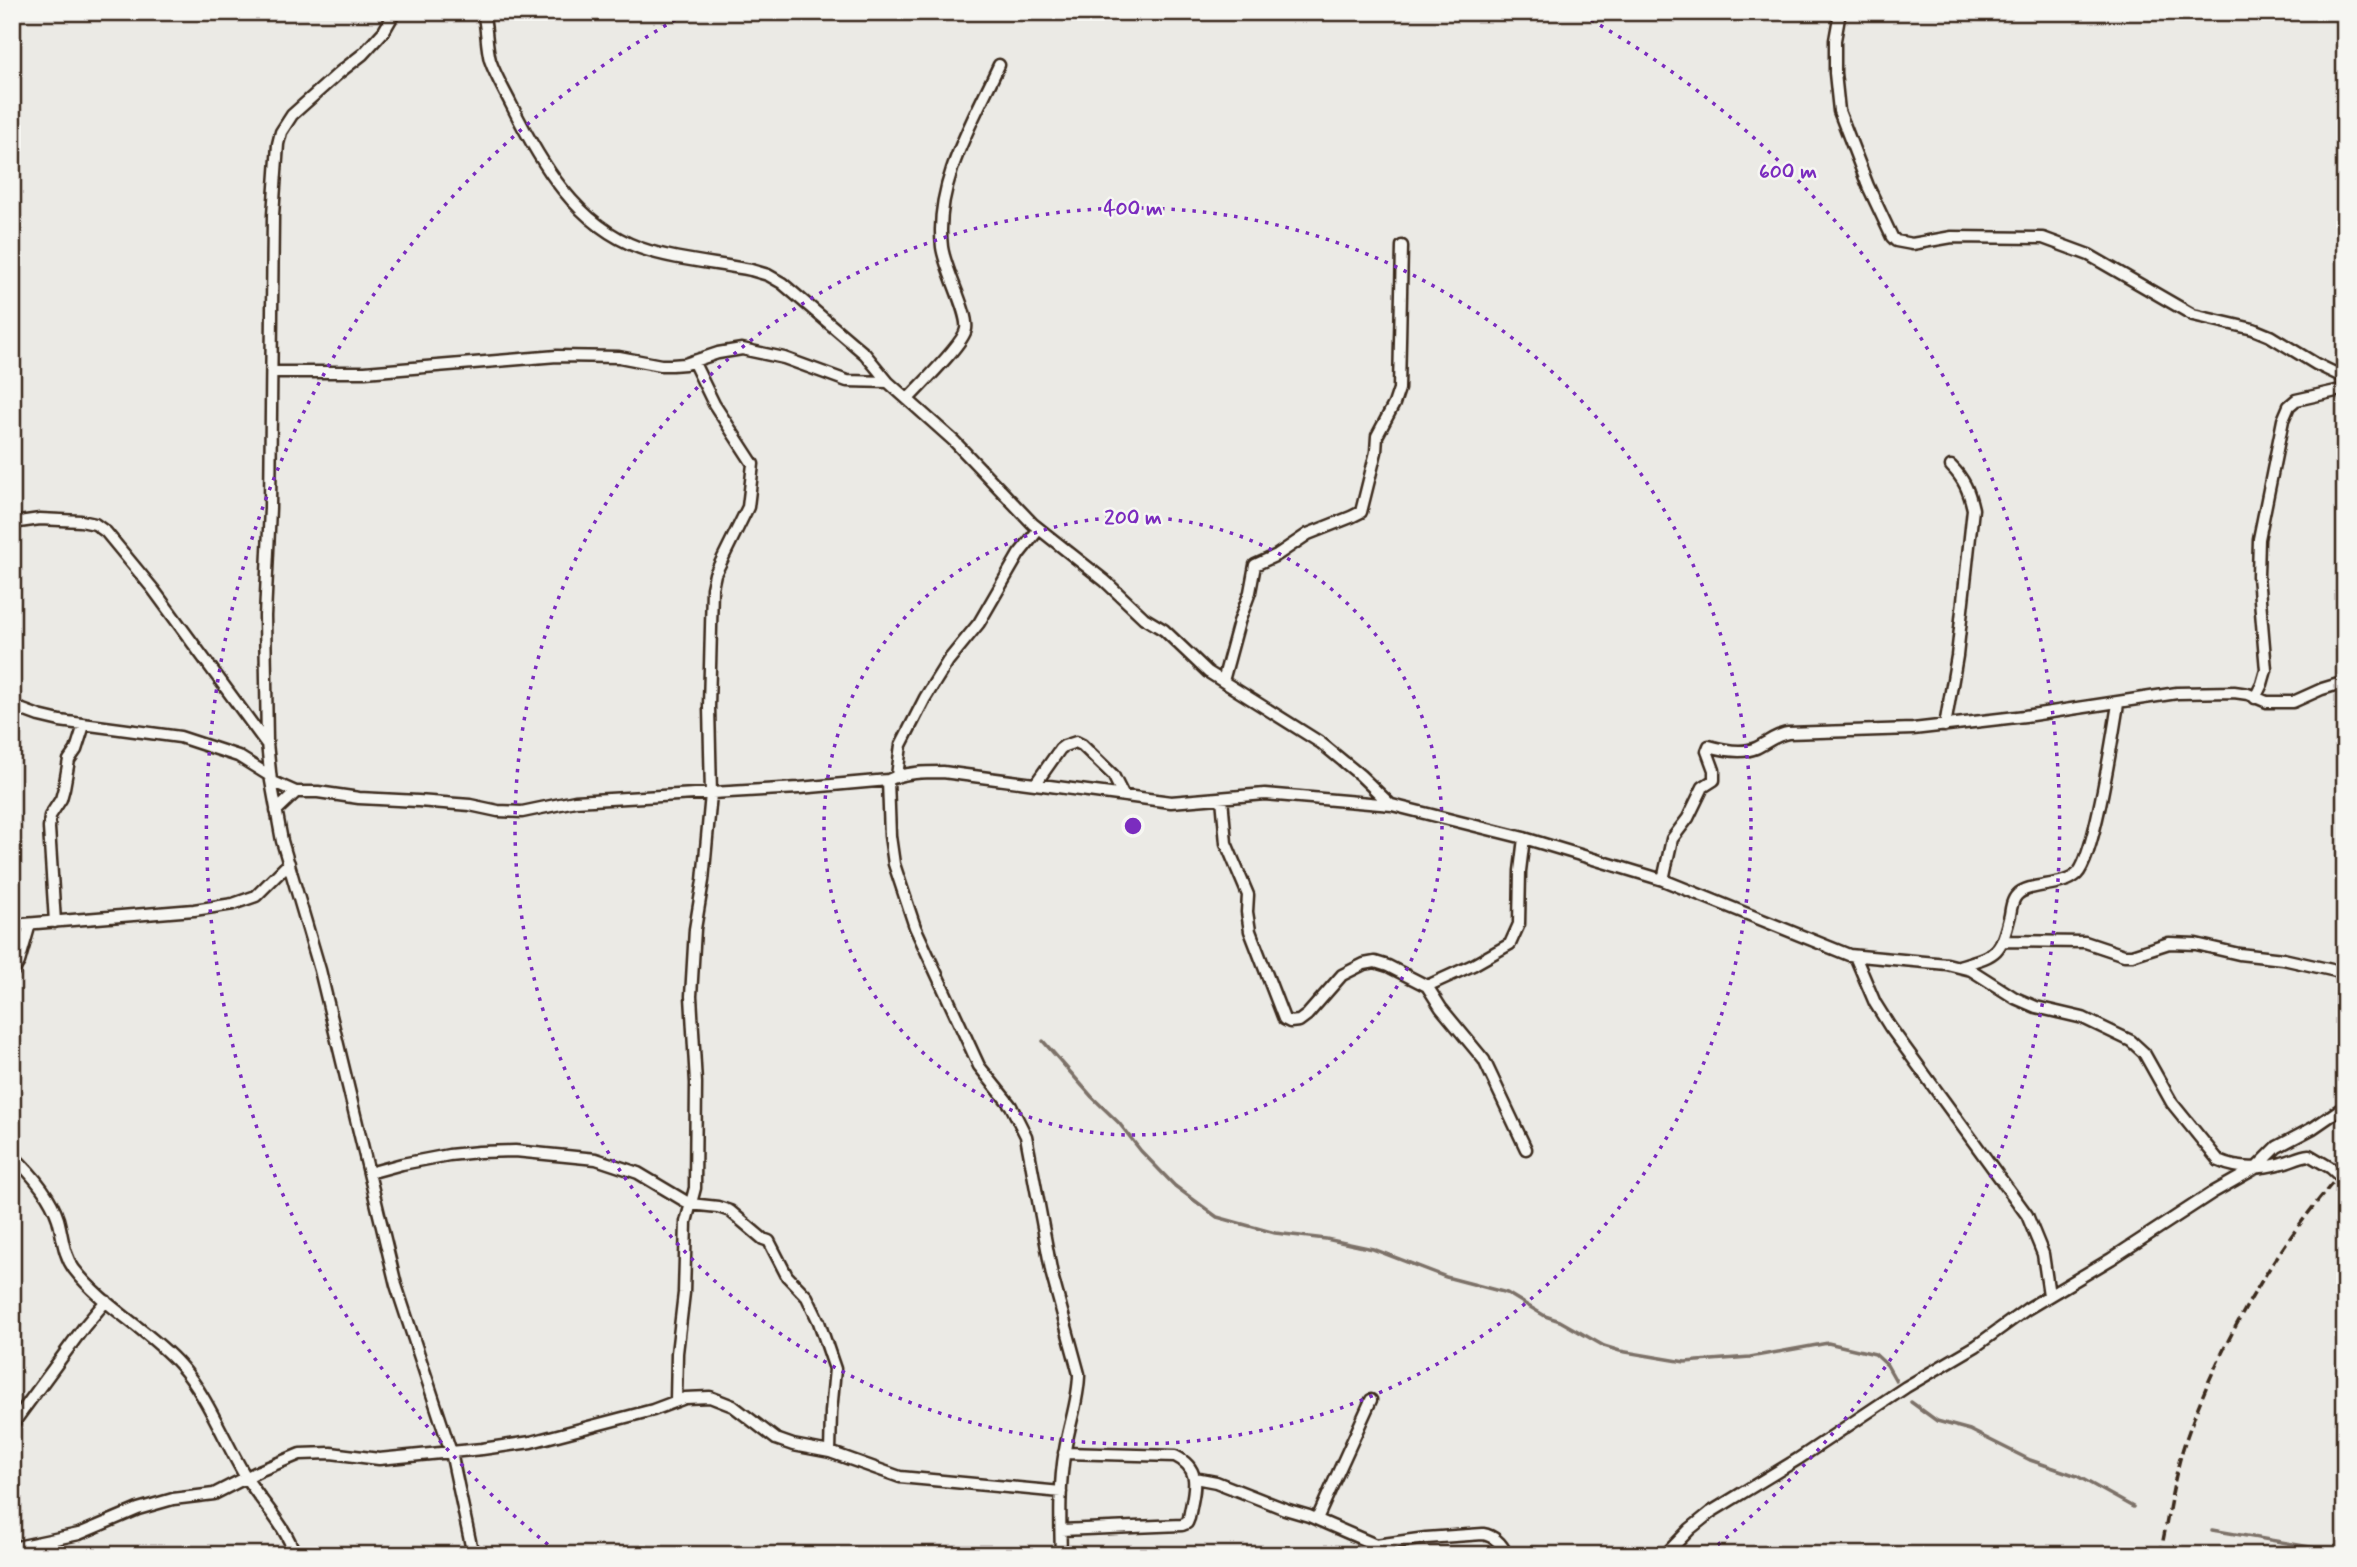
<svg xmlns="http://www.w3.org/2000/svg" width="2357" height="1567" font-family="Mynerve,sans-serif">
	<rect width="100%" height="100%" fill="#ebeae5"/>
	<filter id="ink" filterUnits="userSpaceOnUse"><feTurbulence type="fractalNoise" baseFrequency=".0143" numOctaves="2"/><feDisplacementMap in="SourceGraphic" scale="14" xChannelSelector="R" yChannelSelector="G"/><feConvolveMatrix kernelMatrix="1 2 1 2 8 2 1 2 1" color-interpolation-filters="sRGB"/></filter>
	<g filter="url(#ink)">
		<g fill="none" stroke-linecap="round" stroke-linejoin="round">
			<path stroke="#7c7167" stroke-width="3.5" d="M 1043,1041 L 1092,1097 L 1119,1123 L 1141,1151 L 1175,1186 L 1217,1217 L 1275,1233 L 1326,1239 L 1373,1249 L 1446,1277 L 1507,1293 L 1545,1316 L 1560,1321 L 1604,1346 L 1620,1351 L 1685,1362 L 1750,1357 L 1828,1343 L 1875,1354 L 1887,1365 L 1896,1381
				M 1911,1402 L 1937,1421 L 1970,1430 L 2030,1460 L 2077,1476 L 2133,1507
				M 2212,1530 L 2345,1553"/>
			<g stroke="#3b2a1e" stroke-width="15">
				<path id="street" d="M 395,12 L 384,31 L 363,54 L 340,72 L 292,115 L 281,132 L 278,144 L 273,215 L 270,508 L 265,616 L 267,743 L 271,781 L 282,841 L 320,970 L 396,1285 L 451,1452 L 473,1555
					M 483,12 C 487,28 486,45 490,60 C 495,75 504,90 511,104 C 540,162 576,225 640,248 C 674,260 716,263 751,270 L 768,275 L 782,283 L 865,354 L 888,382
					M 1840,12 L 1835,40 L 1835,73 L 1839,111 L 1868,186 L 1892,237 L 1896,241 L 1912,244 L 1952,237 L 2043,238 L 2089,255 L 2193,315 L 2253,329 L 2270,336 L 2316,364 L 2345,378
					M 273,372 L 365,372 L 557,356 L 619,357 L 661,365 L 672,365 L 685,364 L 718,353 L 742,349 L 784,358 L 847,381 L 888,382 L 954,441 L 1033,524 L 1105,581 L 1144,618 L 1164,630 L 1208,672 L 1321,743 L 1360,775 L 1391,805
					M 908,399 C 920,386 964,343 966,329 C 969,313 945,270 942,247 C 934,184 973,121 999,65
					M 12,523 L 40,519 L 81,521 L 95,524 L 106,532 L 153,589 L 266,743
					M 1223,681 L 1239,622 L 1250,592 L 1255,565 L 1277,555 L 1308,534 L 1351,517 L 1361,512 L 1376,452 L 1377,436 L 1394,404 L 1399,389 L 1402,246
					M 2255,698 L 2262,684 L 2266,670 L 2258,576 L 2259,539 L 2283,420 L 2289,406 L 2296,400 L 2345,389
					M 12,706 L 39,716 L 60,721 L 180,737 L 238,756 L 270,776
					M 1945,726 L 1957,656 L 1973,509 C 1969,491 1964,479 1951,466
					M 897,776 L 901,745 L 925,698 L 948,661 L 979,623 L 1019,554 L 1039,529
					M 888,780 L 890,836 L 894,864 L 915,927 L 979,1066 L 1011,1106 L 1026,1136 L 1052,1275 L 1079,1374 C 1079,1399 1069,1425 1065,1450 C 1059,1484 1060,1520 1061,1555
					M 271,781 L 296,792 L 318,792 L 359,798 L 418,801 L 470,805 L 498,811 L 522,812 L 575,801 L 799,788 L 888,780 C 905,772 925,772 943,772 L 1171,802 L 1265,794 L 1392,805 L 1524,838 L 1663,880 L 1849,955 L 1947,964 L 1971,970 L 2015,998 L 2036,1007 L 2083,1018 L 2131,1041 L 2144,1053 L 2172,1103 L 2219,1161 C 2239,1170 2261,1169 2282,1163 C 2291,1161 2299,1156 2309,1155 L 2331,1168 L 2345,1181
					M 1036,783 L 1060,749 L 1064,746 L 1076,742 L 1082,745 L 1113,775 L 1123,795
					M 1222,798 L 1226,843 L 1248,895 L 1247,912 L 1250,931 L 1284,1019 L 1290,1022 L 1299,1021 L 1307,1015 L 1342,975 L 1364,964 L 1375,962 L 1388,966 L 1427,986 L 1441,1008 L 1484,1060 L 1526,1149
					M 276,811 L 296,792
					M 1663,880 L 1672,839 L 1688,818 L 1703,787 L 1714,780 L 1714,770 L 1707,751 L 1709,746 C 1723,750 1742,754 1756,748 C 1767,743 1775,735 1788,733 L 1913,729 L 2025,716 L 2177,693 L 2234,692 L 2248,694 L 2267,702 L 2293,702 L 2322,689 L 2345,682
					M 55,922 L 49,828 L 50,816 L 61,799 L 64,788 L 69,760 L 76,750 L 84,725
					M 12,925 L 194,910 L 233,904 L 256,896 L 289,863
					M 2003,941 L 2085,942 L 2124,955 L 2132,955 L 2169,943 L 2196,944 L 2239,954 L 2283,959 L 2345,973
					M 1855,956 L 1875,1003 L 1890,1027 L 2027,1215 L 2043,1254 L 2049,1295
					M 1959,966 C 1998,954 2000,955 2010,915 C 2011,908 2012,900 2017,895 C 2029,882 2062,888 2077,874 C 2095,856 2113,734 2118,704
					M 12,973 L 19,962 L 30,924
					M 1427,986 L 1473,965 L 1510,944 L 1519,924 L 1520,871 L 1524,838
					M 12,1155 C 31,1173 50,1194 58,1219 C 63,1237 63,1254 74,1269 C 103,1307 148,1329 180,1365 C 207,1395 225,1443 247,1479 C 263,1504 286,1526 295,1555
					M 369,1173 L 402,1164 L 449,1155 L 479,1152 L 515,1151 L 596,1159 L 638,1173 L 690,1204 L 718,1207 L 730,1211 L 763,1239 L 769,1241 L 787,1276 L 807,1297 L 819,1322 L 835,1369 L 831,1412 L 830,1452
					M 676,1401 L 677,1353 L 684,1293 L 686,1222 L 695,1188 L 696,1083 L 691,996 L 695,929 L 703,881 L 711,794 L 709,707 L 712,588 L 715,574 L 748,507 L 753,464 L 714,404 L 693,361
					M 12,1425 L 84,1327 L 106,1301
					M 1195,1478 L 1216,1482 L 1285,1509 L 1309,1516 L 1376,1545 L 1382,1548 L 1385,1555
					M 1317,1519 L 1371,1400
					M 1061,1530 L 1182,1525 L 1187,1523 L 1189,1518 C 1193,1492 1204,1470 1175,1456 L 1064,1453
					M 1376,1545 L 1426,1538 L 1483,1534 C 1495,1536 1502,1544 1507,1555
					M 12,1548 L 79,1534 L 138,1509 L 173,1499 L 214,1494 L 259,1471 L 300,1454 L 331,1453 L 379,1459 L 482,1449 L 531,1442 L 653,1410 L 685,1398 L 710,1397 L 733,1406 L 776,1439 L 793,1445 L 830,1452 L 900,1477 L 1061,1492
					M 1665,1555 L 1690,1529 L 1711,1512 L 1798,1459 L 1906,1387 L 1976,1346 L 2027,1309 L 2111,1259 L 2212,1193 L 2256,1168 L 2277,1147 L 2313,1128 L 2345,1106"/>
			</g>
			<use href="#street" stroke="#f6f6f2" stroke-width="10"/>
			<path stroke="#3b2a1e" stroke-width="3.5" stroke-dasharray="10 5" stroke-linecap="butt" d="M 2160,1555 C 2168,1519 2173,1480 2184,1445 C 2217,1347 2276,1245 2345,1169"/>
		</g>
	</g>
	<g fill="none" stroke="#7b2cbf" stroke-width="3.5" stroke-dasharray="3.5 7">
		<circle cx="1133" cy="826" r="309"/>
		<circle cx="1133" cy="826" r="618"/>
		<path d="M556 1551A927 927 0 0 1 684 15M1582 15A927 927 0 0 1 1710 1551"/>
	</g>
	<circle cx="1133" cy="826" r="10" fill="#7b2cbf" stroke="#f6f6f2" stroke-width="3.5"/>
	<g font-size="21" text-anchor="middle" font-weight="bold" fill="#7b2cbf" stroke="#f6f6f2" stroke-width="5" stroke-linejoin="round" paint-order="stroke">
		<text x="1788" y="178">600 m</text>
		<text x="1133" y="215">400 m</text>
		<text x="1133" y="524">200 m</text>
	</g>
	<rect width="2357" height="1567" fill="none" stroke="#f6f6f2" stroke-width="42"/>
	<rect x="21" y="21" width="2315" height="1525" fill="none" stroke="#3b2a1e" stroke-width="2.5" filter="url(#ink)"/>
</svg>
